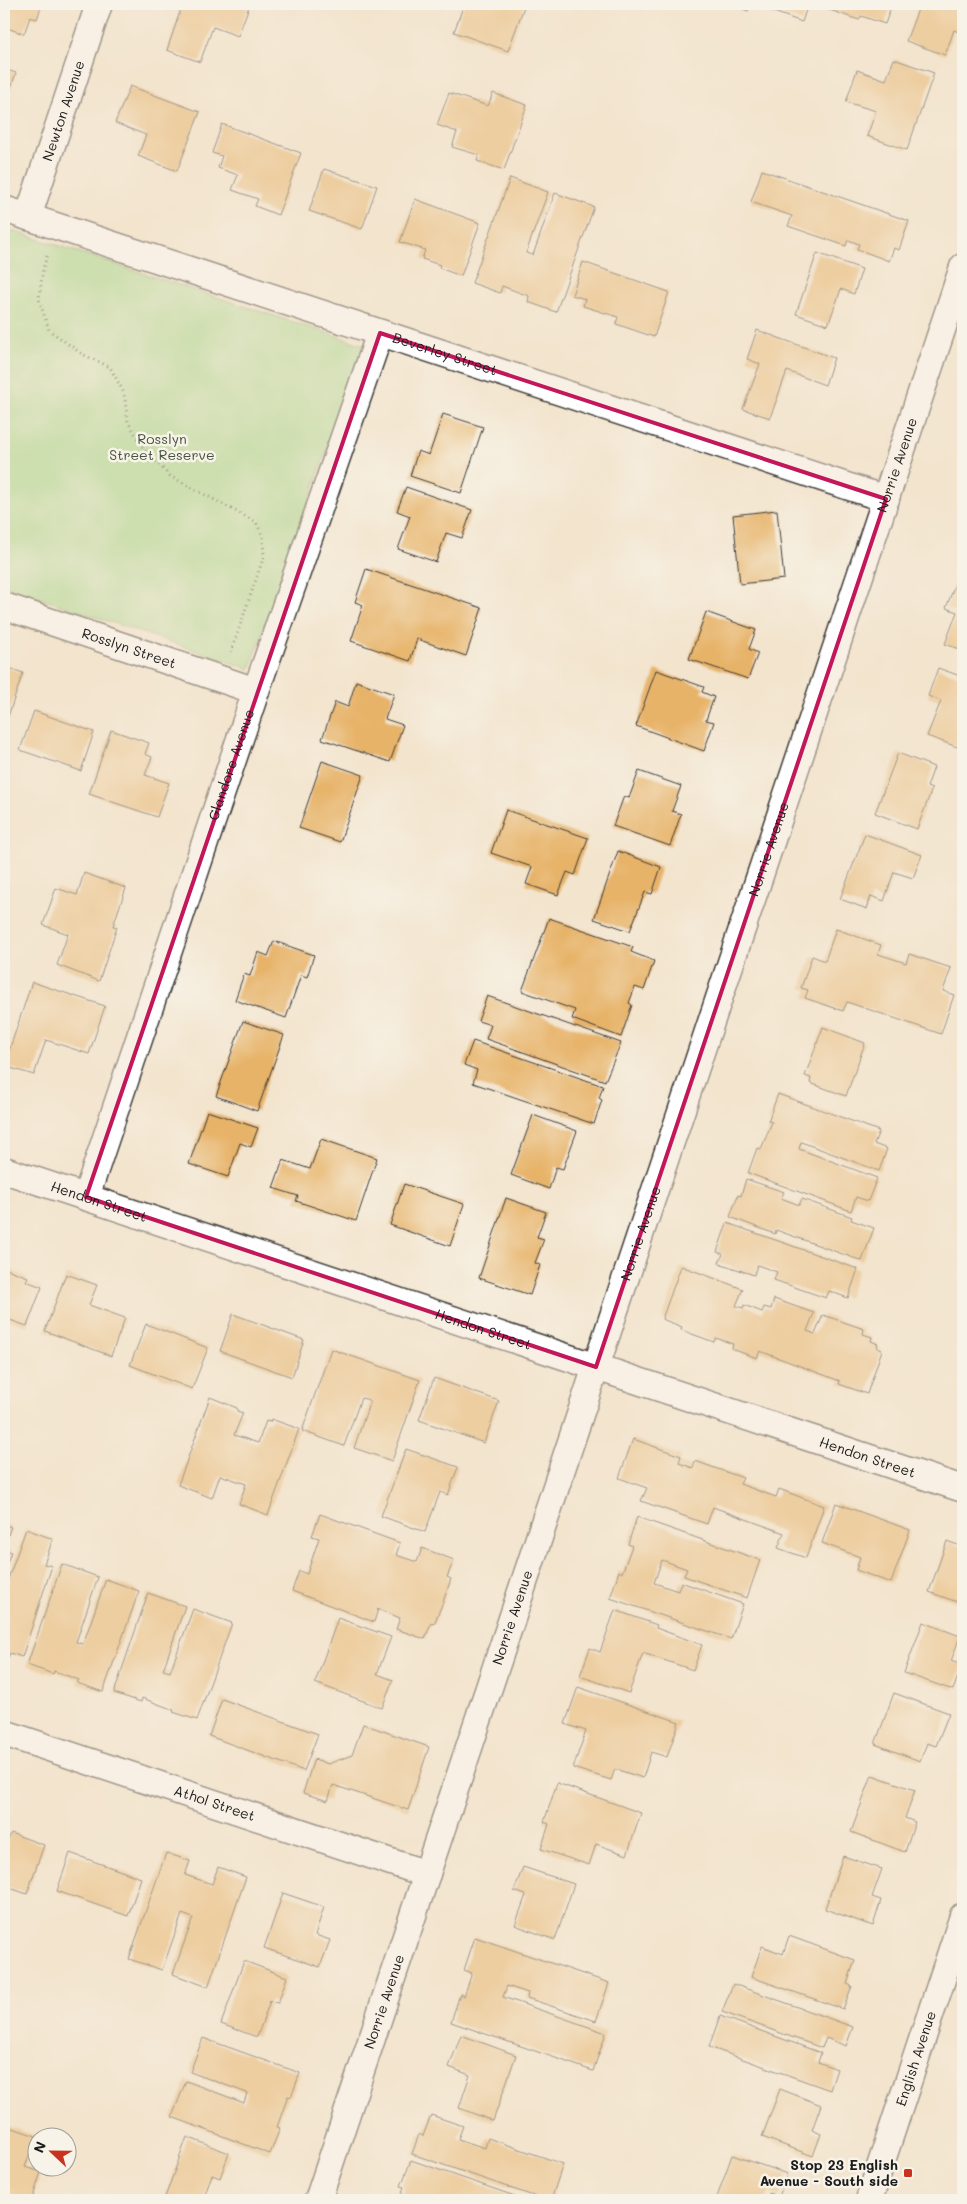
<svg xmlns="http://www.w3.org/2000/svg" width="967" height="2204" font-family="Mali,sans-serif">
	<rect width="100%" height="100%" fill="#f7f3e8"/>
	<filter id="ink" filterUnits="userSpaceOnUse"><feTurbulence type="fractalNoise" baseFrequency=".02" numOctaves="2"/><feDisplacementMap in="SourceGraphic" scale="10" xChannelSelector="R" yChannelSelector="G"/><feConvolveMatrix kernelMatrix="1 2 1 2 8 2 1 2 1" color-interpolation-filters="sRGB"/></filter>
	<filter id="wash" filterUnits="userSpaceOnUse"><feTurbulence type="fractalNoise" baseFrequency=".0096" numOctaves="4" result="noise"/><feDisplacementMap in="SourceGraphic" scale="20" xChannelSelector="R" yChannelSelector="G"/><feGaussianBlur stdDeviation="1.12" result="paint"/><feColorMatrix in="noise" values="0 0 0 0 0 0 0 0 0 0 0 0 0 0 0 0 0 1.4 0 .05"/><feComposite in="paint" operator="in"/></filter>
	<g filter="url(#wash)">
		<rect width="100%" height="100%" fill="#f3e4cd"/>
		<path fill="#a0d88a" stroke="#5e7a53" d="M 4,228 L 364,345 L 250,669 L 4,586 Z"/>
		<g id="blocks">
			<path fill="#e7b369" d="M 4,4 L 42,4 L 37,19 L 30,17 L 24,34 L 4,27 Z
				M 176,4 L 250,4 L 238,36 L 213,27 L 200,62 L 167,50 L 181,9 L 175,6 Z
				M 464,4 L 525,4 L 508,51 L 454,32 Z
				M 730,4 L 750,4 L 748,11 Z
				M 774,4 L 808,4 L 802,22 L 771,11 Z
				M 812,4 L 892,4 L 885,24 L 861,16 L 859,20 Z
				M 920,4 L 956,4 L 963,6 L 963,26 L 961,33 L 954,30 L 945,55 L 906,41 Z
				M 894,59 L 934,73 L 907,150 L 867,136 L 876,111 L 846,102 L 857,70 L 886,80 Z
				M 4,69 L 16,73 L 4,107 Z
				M 130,86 L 200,112 L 177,171 L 138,156 L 146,135 L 115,123 Z
				M 449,93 L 488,106 L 493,93 L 527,105 L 504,170 L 477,161 L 479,155 L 452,147 L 457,132 L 437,125 Z
				M 222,124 L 301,153 L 278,215 L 255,206 L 258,199 L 232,190 L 238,175 L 218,168 L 222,156 L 212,153 Z
				M 324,169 L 377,186 L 362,229 L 309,211 Z
				M 762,170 L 909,221 L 899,250 L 894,248 L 889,261 L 857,249 L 859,244 L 848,240 L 846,246 L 788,226 L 792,216 L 751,202 Z
				M 510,178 L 548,192 L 526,253 L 529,254 L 533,255 L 555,193 L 594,207 L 556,312 L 528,302 L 529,296 L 502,286 L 500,293 L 472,283 Z
				M 415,199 L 480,223 L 461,276 L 439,268 L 440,265 L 422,259 L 425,250 L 400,242 Z
				M 817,253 L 862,269 L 854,294 L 841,289 L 828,325 L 796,314 Z
				M 583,262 L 669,292 L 654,337 L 616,324 L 618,317 L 583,306 L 585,299 L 572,295 Z
				M 757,330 L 834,358 L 825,385 L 787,371 L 770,418 L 743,409 L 760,364 L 747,359 Z
				M 443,414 L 483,427 L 461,493 L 410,476 L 418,451 L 429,455 Z
				M 406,487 L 472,510 L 462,538 L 446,533 L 436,562 L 398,549 L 410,516 L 397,511 Z
				M 777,510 L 784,579 L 740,584 L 733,515 Z
				M 366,569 L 482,608 L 466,656 L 417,639 L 410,661 L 351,641 L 363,605 L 355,602 Z
				M 957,579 L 963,581 L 963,650 L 945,644 L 957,612 L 946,608 Z
				M 706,612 L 756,630 L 749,649 L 758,653 L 748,679 L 689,659 Z
				M 4,666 L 23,673 L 4,728 Z
				M 938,668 L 963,677 L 963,741 L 960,748 L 927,736 L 941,701 L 928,696 Z
				M 656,670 L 704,687 L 702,692 L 714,697 L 706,720 L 714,722 L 704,751 L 636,726 Z
				M 356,681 L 394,694 L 385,719 L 403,725 L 390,762 L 322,739 L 335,702 L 348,707 Z
				M 34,711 L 94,732 L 81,771 L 20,750 Z
				M 111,730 L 149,743 L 145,754 L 152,757 L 145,775 L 169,783 L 157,817 L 89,794 Z
				M 898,753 L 934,767 L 927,787 L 932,789 L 917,829 L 875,813 Z
				M 322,761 L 363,775 L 340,842 L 299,828 Z
				M 639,771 L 681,786 L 672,811 L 681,814 L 670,846 L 613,826 L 624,796 L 629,798 Z
				M 506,810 L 588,838 L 575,875 L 567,872 L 558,895 L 526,884 L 532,867 L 491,853 Z
				M 865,834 L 922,855 L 913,878 L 894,872 L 884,901 L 871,896 L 867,909 L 840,899 Z
				M 618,851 L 661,867 L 652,894 L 645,892 L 630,931 L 594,919 Z
				M 84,873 L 126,888 L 113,926 L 117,927 L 99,981 L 57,965 L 68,934 L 43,925 L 56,888 L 77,895 Z
				M 549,918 L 633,947 L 631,952 L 654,961 L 644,990 L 635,987 L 629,1003 L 632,1005 L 621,1037 L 572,1019 L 575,1010 L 522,991 Z
				M 836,929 L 881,945 L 878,954 L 906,963 L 909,954 L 951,968 L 943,991 L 954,995 L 941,1034 L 847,1002 L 843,1011 L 805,998 L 808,990 L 801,988 L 812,956 L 825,961 Z
				M 274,941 L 314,955 L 307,977 L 301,975 L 286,1018 L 235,1000 L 244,974 L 250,976 L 258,952 L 268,956 Z
				M 32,982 L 105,1006 L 89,1054 L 46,1040 L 34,1075 L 4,1066 Z
				M 487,996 L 621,1043 L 605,1081 L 486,1039 L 491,1025 L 478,1021 Z
				M 243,1021 L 284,1035 L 257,1111 L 216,1096 Z
				M 823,1027 L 865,1043 L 846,1096 L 810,1083 L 811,1078 L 805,1076 Z
				M 473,1041 L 603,1086 L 599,1098 L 602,1100 L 594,1124 L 473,1083 L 477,1070 L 464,1065 Z
				M 778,1094 L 879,1131 L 874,1144 L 887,1149 L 879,1171 L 801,1142 L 799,1149 L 877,1178 L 868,1201 L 856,1197 L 851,1211 L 748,1173 L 757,1148 L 761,1149 L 772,1122 L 768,1121 Z
				M 207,1111 L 258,1128 L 251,1147 L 240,1143 L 228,1177 L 189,1164 Z
				M 533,1115 L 577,1131 L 563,1169 L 556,1167 L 549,1189 L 511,1175 Z
				M 321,1139 L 377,1158 L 356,1221 L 296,1201 L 298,1196 L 273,1188 L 283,1160 L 310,1169 Z
				M 746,1179 L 784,1192 L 781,1198 L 799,1205 L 802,1199 L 852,1217 L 851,1220 L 874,1228 L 862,1261 L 776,1230 L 775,1234 L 730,1217 L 738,1195 L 741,1196 Z
				M 404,1184 L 464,1204 L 450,1246 L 390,1225 Z
				M 506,1198 L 546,1212 L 537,1237 L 544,1239 L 535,1263 L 540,1265 L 530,1295 L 479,1278 Z
				M 727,1223 L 858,1269 L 848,1298 L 829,1291 L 826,1298 L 774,1280 L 777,1272 L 757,1265 L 754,1275 L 719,1263 L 723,1254 L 717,1252 Z
				M 681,1266 L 743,1289 L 736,1306 L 743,1308 L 744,1305 L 762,1312 L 764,1307 L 771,1309 L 774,1299 L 814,1313 L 807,1331 L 810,1332 L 815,1334 L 823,1315 L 864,1329 L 863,1334 L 872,1337 L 871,1341 L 878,1344 L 877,1348 L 882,1350 L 867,1394 L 839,1384 L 840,1381 L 760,1351 L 757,1358 L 732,1349 L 733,1344 L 716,1338 L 714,1342 L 681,1330 L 682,1327 L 662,1319 Z
				M 4,1268 L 28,1277 L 26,1281 L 42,1287 L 27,1326 L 4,1318 Z
				M 66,1274 L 97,1285 L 89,1305 L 125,1318 L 111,1356 L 45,1331 Z
				M 233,1314 L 304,1340 L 292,1377 L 220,1351 Z
				M 146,1324 L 208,1348 L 192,1389 L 130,1365 Z
				M 331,1349 L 420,1380 L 392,1461 L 354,1448 L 370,1401 L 366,1399 L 361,1398 L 344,1446 L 302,1431 Z
				M 434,1378 L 499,1401 L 484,1443 L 419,1420 Z
				M 210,1397 L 237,1408 L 237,1411 L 243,1413 L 234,1435 L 258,1443 L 266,1421 L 270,1422 L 271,1419 L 299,1429 L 268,1515 L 239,1504 L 246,1484 L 220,1475 L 212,1498 L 178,1485 Z
				M 633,1439 L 681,1456 L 679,1463 L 693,1468 L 695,1461 L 743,1478 L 740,1484 L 759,1491 L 776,1497 L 779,1489 L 824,1506 L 806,1558 L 778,1548 L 784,1533 L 713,1507 L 707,1524 L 641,1501 L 647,1488 L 619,1478 Z
				M 406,1449 L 458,1467 L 448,1495 L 440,1492 L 425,1532 L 381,1516 Z
				M 836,1503 L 910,1530 L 891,1583 L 856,1570 L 860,1557 L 822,1543 Z
				M 320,1514 L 400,1543 L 396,1555 L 417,1562 L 422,1548 L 454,1560 L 447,1577 L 451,1579 L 443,1602 L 434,1624 L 431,1623 L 425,1639 L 396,1629 L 400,1618 L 378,1609 L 374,1622 L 292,1591 L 299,1571 L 307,1574 L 319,1538 L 312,1536 Z
				M 637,1517 L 760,1560 L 747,1598 L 684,1576 L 687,1569 L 662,1560 L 654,1583 L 678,1591 L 681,1582 L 743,1604 L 731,1639 L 610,1598 L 619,1571 L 622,1573 L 632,1546 L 628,1544 Z
				M 4,1524 L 11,1527 L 4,1546 Z
				M 26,1529 L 53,1539 L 44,1564 L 52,1566 L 22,1657 L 10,1653 L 8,1658 L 4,1657 L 4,1590 Z
				M 947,1541 L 963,1547 L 963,1604 L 929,1592 Z
				M 4,1549 L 11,1552 L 4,1571 Z
				M 62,1564 L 98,1577 L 76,1642 L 79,1643 L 83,1644 L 106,1579 L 139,1591 L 103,1692 L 77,1683 L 79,1680 L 68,1676 L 54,1671 L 53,1674 L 27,1665 Z
				M 148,1593 L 185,1606 L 163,1670 L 170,1672 L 193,1609 L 232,1623 L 197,1720 L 173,1712 L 174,1710 L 142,1698 L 141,1702 L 114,1693 Z
				M 615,1610 L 657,1625 L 656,1628 L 702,1645 L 693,1670 L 643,1653 L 629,1693 L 580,1676 L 590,1648 L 600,1652 Z
				M 338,1618 L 391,1637 L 377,1674 L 393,1680 L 382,1708 L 315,1683 Z
				M 923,1622 L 960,1636 L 951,1661 L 962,1665 L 953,1690 L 904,1673 Z
				M 578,1687 L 679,1722 L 667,1757 L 651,1752 L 643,1778 L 615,1769 L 611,1780 L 573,1768 L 586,1731 L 565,1724 Z
				M 894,1693 L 949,1713 L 936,1746 L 927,1743 L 920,1761 L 875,1744 Z
				M 222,1699 L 318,1734 L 304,1771 L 209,1736 Z
				M 363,1724 L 429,1747 L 408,1810 L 333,1785 L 328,1801 L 303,1793 L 314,1759 L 328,1764 L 352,1755 Z
				M 872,1775 L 915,1790 L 905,1818 L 915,1822 L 905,1852 L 851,1832 Z
				M 557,1783 L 641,1813 L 627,1855 L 596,1844 L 589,1865 L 541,1849 L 549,1824 L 544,1822 Z
				M 11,1833 L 44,1845 L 27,1894 L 4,1886 L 4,1844 L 6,1845 Z
				M 70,1853 L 141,1878 L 128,1916 L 57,1891 Z
				M 166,1853 L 190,1861 L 185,1875 L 212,1884 L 218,1867 L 246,1877 L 208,1987 L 173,1974 L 193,1918 L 182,1914 L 162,1970 L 129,1959 Z
				M 843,1856 L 882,1869 L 872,1897 L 881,1900 L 873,1926 L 825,1909 Z
				M 523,1867 L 574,1884 L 555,1940 L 515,1925 L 526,1895 L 514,1891 Z
				M 283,1893 L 324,1907 L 315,1935 L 330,1940 L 320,1967 L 264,1948 Z
				M 789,1936 L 855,1960 L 847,1984 L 852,1986 L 843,2009 L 751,1977 L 762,1946 L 783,1954 Z
				M 475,1937 L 609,1983 L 596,2021 L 527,1998 L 528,1993 L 507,1986 L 503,1997 L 606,2033 L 593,2071 L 451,2022 L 460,1994 L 464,1996 L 472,1973 L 464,1970 Z
				M 244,1961 L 287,1977 L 278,2003 L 270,2001 L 257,2037 L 221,2024 Z
				M 733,1984 L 853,2027 L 846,2046 L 826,2038 L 822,2048 L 722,2012 Z
				M 720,2016 L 821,2053 L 818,2062 L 837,2069 L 830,2090 L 709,2047 Z
				M 461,2035 L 516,2055 L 493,2121 L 459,2108 L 470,2075 L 449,2067 Z
				M 203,2038 L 300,2073 L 291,2097 L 288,2096 L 277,2127 L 280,2128 L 270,2154 L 172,2117 L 186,2081 L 244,2103 L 247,2093 L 190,2072 Z
				M 780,2089 L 821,2105 L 812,2130 L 821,2134 L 813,2156 L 762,2137 Z
				M 431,2115 L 463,2126 L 458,2139 L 485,2148 L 488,2138 L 563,2164 L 551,2200 L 545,2200 L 412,2154 L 419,2134 L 423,2136 Z
				M 4,2125 L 36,2136 L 25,2167 L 41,2172 L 32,2200 L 4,2200 Z
				M 187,2137 L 229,2153 L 220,2178 L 212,2175 L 203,2200 L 164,2200 Z
				M 732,2155 L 787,2174 L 779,2197 L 769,2193 L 766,2200 L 716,2200 Z
				M 411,2160 L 526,2200 L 400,2199 L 404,2187 L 401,2186 Z"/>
		</g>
	</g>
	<g filter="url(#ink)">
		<use href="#blocks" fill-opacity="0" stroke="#3c3a37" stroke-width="1"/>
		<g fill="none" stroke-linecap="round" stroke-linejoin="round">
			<g stroke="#3c3a37" stroke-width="29">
				<g id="minor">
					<path id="s1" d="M 4,209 L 886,499"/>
					<path id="s2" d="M 28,217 L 99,4"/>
					<path id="s3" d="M 4,606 L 256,691"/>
					<path id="s4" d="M 4,1170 L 963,1489"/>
					<path id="s5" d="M 86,1197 L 256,691 L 380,333"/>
					<path id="s6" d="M 4,1733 L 427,1874"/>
					<path id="s7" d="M 318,2200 L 963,267"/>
					<path id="s8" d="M 869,2200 L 963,1916"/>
				</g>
			</g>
			<path stroke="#3c3a37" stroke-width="3" stroke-dasharray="1 4" stroke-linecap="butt" d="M 47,256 L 43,269 L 39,299 L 49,330 L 82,354 L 110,367 L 124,393 L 128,422 L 146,452 L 170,476 L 256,522 L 263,537 L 264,556 L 231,652"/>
			<use href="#minor" stroke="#fff" stroke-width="26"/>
		</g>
	</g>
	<path d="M0 0H967V2204H0ZM 380,333 L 886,499 L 596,1367 L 86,1197 Z" fill="#f3e4cd" fill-opacity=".55" fill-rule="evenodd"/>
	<path fill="none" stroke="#c2185b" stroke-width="4" stroke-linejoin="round" d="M 380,333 L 886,499 L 596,1367 L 86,1197 Z"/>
	<rect fill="#c8321e" stroke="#f7f3e8" stroke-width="2" x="903" y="2168" width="10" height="10" rx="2.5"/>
	<g text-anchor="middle" stroke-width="5" stroke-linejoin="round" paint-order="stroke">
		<g font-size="14" fill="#1c1c1c" stroke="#f7f3e8">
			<text dy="5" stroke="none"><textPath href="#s2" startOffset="112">Newton Avenue</textPath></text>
			<text dy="5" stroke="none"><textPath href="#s1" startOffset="464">Beverley Street</textPath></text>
			<text dy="5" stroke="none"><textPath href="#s7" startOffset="1829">Norrie Avenue</textPath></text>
			<text dy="5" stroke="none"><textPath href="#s3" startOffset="132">Rosslyn Street</textPath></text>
			<text dy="5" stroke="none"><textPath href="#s5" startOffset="456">Glandore Avenue</textPath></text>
			<text dy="5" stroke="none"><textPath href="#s7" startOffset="1424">Norrie Avenue</textPath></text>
			<text dy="5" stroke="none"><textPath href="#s4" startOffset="100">Hendon Street</textPath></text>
			<text dy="5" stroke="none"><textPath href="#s7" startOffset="1019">Norrie Avenue</textPath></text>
			<text dy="5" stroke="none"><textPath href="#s4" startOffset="505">Hendon Street</textPath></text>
			<text dy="5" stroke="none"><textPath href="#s4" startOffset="910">Hendon Street</textPath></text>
			<text dy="5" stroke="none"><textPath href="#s7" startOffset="614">Norrie Avenue</textPath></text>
			<text dy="5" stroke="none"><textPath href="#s6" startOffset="222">Athol Street</textPath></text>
			<text dy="5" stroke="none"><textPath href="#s7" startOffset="209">Norrie Avenue</textPath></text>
			<text dy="5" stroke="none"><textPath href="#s8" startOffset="149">English Avenue</textPath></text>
		</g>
		<g font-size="14" fill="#44543d" stroke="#f7f3e8">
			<text x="162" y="444">Rosslyn<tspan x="162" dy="16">Street Reserve</tspan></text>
		</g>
		<g font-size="14" font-weight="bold" fill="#1c1c1c" stroke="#f7f3e8" text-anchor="end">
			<text x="898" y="2170">Stop 23 English<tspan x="898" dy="16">Avenue - South side</tspan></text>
		</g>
	</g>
	<rect width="967" height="2204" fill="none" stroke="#f7f3e8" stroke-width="20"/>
	<g transform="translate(52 2152) rotate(292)"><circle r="24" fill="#f7f3e8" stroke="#9f9d96"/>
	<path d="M0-4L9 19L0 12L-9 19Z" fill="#c8321e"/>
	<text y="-8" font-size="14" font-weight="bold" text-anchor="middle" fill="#1c1c1c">N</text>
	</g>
</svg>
